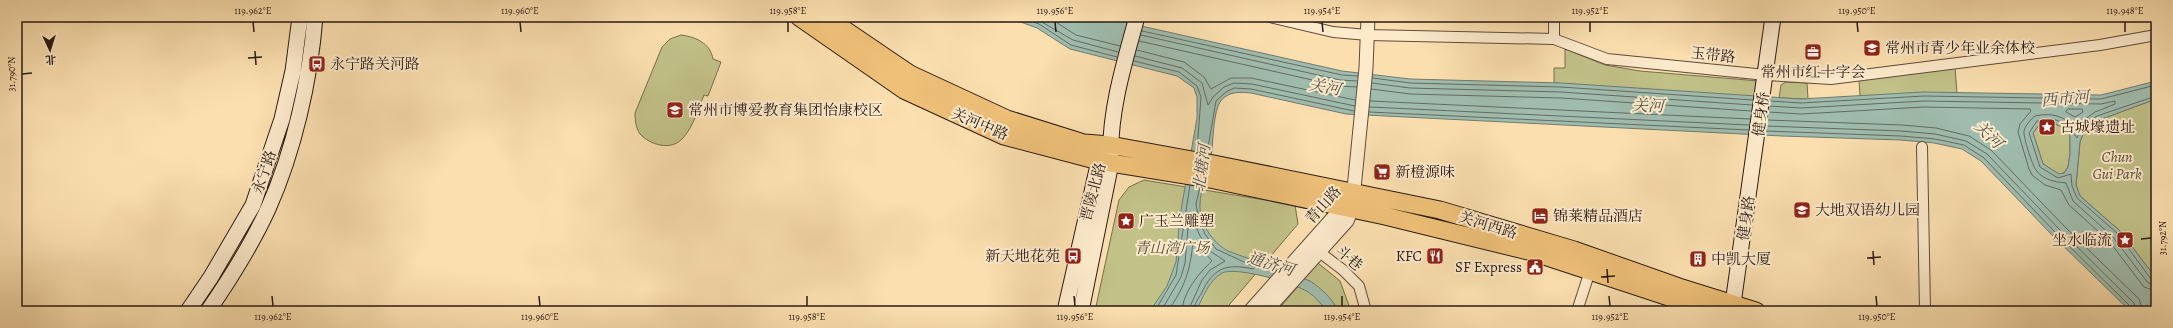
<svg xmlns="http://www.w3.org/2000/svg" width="2173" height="328" font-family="Alegreya,'Noto Serif SC',serif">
	<rect width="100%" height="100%" fill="#fbdfaf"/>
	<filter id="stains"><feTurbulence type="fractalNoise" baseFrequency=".005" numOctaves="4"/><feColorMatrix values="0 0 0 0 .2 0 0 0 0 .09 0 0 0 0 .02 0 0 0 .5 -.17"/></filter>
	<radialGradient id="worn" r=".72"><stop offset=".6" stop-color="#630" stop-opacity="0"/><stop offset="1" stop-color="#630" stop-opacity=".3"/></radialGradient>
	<path fill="#c1c188" stroke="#766e4e" d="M 681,35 C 696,37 710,43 713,59 L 721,62 L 708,96 L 704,95 C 698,109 693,128 682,139 C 671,151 650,145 640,134 C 636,128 635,121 635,113 L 662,47 L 670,39 Z
		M 1565,49 L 1605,65 L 1640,71 L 1759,81 L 1759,97 L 1554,83 L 1554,68 L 1565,68 Z
		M 1955,68 L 1957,93 L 1860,96 L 1859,80 Z
		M 1786,82 L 1807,83 L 1808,99 L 1779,98 L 1781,85 Z
		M 2156,99 L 2156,278 L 2120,231 L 2080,196 L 2076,185 L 2080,142 L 2085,129 L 2099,120 Z
		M 2055,124 L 2065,128 L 2070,135 L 2070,154 L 2068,167 L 2064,173 L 2059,174 L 2043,164 L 2033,133 L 2039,125 Z
		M 1144,180 L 1295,205 L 1298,224 L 1224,311 L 1095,311 L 1119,200 L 1129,187 Z
		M 1318,263 L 1340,281 L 1351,311 L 1277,311 Z"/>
	<path fill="#9fbcae" stroke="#707b71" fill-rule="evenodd" d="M 1007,17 L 1101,17 L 1342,71 L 1410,79 L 1562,83 L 1801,99 L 1923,92 L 2101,95 L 2156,81 L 2156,99 L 2099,120 L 2085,129 L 2080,142 L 2076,185 L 2080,196 L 2120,231 L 2156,278 L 2156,311 L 2130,311 L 2053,236 L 1981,161 L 1962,149 L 1934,143 L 1901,140 L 1782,136 L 1346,114 L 1251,93 C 1239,92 1228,91 1220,102 C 1214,111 1213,138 1212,150 C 1210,166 1200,190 1200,204 C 1199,223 1212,242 1228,251 L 1310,281 C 1322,289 1332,298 1338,311 L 1327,311 C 1321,304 1316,297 1308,292 C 1295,283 1235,266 1222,273 C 1208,281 1203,298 1196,311 L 1150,311 L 1167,286 L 1176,262 L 1180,216 L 1197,118 L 1197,97 L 1194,88 L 1177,76 L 1070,49 L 1037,28 ZM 2055,124 L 2065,128 L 2070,135 L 2070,154 L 2068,167 L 2064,173 L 2059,174 L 2043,164 L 2033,133 L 2039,125 Z"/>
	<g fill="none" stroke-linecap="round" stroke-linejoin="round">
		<path stroke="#646b62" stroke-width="1" d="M 1019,17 L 1039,24 L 1071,45 L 1117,57
			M 1033,17 L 1073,40 L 1118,52
			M 1048,17 L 1076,35 L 1120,46
			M 1142,31 L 1342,75 L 1358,76
			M 1141,35 L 1340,80 L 1357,81
			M 1139,41 L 1339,86 L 1357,87
			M 1137,50 L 1184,62 L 1204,77 L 1211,89 L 1231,78 L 1251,78 L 1355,100
			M 1135,56 L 1182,68 L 1202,83 L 1208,105 L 1213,97 L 1224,87 L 1234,83 L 1252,84 L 1355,106
			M 1134,61 L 1179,72 L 1197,86 L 1201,97 L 1197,151
			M 1373,78 L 1410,83 L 1561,87 L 1753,100
			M 1372,83 L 1410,88 L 1561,92 L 1752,105
			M 1371,89 L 1410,94 L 1561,98 L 1751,111
			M 2156,96 L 2097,116 L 2082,126 L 2077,138 L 2066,124 L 2056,120 L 2037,121 L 2029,133 L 2040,167 L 2058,178 L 2071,174 L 2072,186 L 2077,198 L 2117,233 L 2151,279 L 2156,280
			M 1370,101 L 1750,119
			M 1770,101 L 1801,103 L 1924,96 L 2101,99 L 2156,85
			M 1769,106 L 1801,108 L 1924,101 L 2101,104 L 2115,101 L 2115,104 L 2095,112 L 2076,126 C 2062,117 2054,112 2035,116 C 2031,119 2025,126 2024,131 C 2023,136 2032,165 2036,170 C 2043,180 2055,182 2066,183 L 2073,201 L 2113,237 L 2148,283 L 2156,285
			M 1370,107 L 1749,125
			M 2068,109 L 2082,109 L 2083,112 L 2075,117 L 2066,112 Z
			M 1369,112 L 1749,130
			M 1768,112 L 1801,114 L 1924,107 L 2030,109 L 2031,111 L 2020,124 L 2018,132 L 2029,169 L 2032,175 L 2045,185 L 2061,190 L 2069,205 L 2109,241 L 2144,287 L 2156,291
			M 1767,120 L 1902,125 L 1936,128 L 1969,136 L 1991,150 L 2064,226 L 2139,299 L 2143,311
			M 1766,126 L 1901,131 L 1935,134 L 1966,141 L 1987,154 L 2060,230 L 2134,303 L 2137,311
			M 1766,131 L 1901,136 L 1935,139 L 1964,145 L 1984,158 L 2056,233 L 2131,307 L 2132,311
			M 1207,153 L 1216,101 L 1226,92 L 1234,88 L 1251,89 L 1354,111
			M 1155,311 L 1176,275 L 1190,185
			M 1161,311 L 1181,277 L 1185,263 L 1189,217 L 1191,215 L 1200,236 L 1210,251 L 1225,261 L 1210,270 L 1202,280 L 1188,311
			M 1168,311 C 1185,286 1190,272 1193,242 L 1195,241 L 1212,261 C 1199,273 1183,292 1182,311
			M 1193,311 C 1194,305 1198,299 1201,294 C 1213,268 1226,263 1253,269 L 1255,267 L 1216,249 L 1205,234 L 1199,220 L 1196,204 L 1200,187"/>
		<g stroke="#5e4b3c" stroke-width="12">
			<path id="minor" d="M 1270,17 L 1333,32 L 1368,35 L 1554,39 L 1607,59 L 1766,75 L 1831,79 L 2100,45 L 2156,35
				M 1554,39 L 1554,17
				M 1922,147 L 1925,311
				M 1318,251 L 1343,270 L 1359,286 L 1366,311
				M 1577,311 L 1590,271"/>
		</g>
		<g stroke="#5e4b3c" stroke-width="15">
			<path id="tertiary" d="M 1250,311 L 1347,202
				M 1266,311 L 1347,221 L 1352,209 L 1366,68 L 1368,17"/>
		</g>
		<g stroke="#2a1a15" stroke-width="17">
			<path id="secondary" d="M 188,311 L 211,277 L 253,205 L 282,119 L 293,71 L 300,17
				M 208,311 C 230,279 252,244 268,209 C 294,151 310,80 315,17
				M 1065,311 L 1099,161 L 1105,152
				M 1081,311 L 1111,163 C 1108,116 1124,63 1137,17
				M 1732,311 L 1773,17"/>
		</g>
		<g stroke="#2a1a15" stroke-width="19">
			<path id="primary" d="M 799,17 L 904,90 L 1004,136 L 1099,161 L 1210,179 L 1385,216 L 1532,252 L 1711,311
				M 826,17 L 910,74 L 1007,119 L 1084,143 L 1110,145 L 1214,164 L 1440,210 L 1574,250 L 1679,287 L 1756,311"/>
		</g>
		<use href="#minor" stroke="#fceacb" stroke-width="10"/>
		<use href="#tertiary" stroke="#fceacb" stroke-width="13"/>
		<use href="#secondary" stroke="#fceacb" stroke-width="15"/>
		<use href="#primary" stroke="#eec078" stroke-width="17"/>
	</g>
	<path fill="none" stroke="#2a1a15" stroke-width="1.5" d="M 253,22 L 254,32M 520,22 L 521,32M 788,22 L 788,32M 1055,22 L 1056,32M 1322,22 L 1323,32M 1590,22 L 1590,32M 1857,22 L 1858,32M 2125,22 L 2125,32M 255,51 L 256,65M 248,58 L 262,57M 22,74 L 32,73M 2141,239 L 2151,238M 1873,251 L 1874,265M 1867,258 L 1881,257M 1607,269 L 1608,283M 1601,277 L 1615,276M 272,296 L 273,306M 539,296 L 540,306M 807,296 L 807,306M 1074,296 L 1075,306M 1342,296 L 1342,306M 1609,296 L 1610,306M 1876,296 L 1877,306"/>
	<defs>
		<g id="school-square" transform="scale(0.9)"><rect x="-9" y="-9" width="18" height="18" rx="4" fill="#8f2418" stroke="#fceacb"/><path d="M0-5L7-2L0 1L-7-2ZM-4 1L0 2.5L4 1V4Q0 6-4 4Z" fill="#fff"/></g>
		<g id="office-square" transform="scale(0.9)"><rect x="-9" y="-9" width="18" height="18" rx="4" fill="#8f2418" stroke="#fceacb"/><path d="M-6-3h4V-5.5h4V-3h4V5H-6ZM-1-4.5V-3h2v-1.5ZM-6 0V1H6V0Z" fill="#fff"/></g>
		<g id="bus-square" transform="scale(0.9)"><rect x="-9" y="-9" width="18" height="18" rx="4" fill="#8f2418" stroke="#fceacb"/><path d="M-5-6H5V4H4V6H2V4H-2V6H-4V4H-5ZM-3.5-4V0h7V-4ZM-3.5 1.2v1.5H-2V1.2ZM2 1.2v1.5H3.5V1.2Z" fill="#fff"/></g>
		<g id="sight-square" transform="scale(0.9)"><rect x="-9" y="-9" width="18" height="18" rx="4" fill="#8f2418" stroke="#fceacb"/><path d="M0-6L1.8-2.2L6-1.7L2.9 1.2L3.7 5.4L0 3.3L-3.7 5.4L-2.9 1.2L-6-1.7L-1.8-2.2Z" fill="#fff"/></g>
		<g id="supermarket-square" transform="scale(0.9)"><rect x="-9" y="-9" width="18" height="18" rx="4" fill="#8f2418" stroke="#fceacb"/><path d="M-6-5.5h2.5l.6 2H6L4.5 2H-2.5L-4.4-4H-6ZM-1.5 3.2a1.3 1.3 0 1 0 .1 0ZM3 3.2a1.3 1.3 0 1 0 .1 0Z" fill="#fff"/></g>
		<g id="hotel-square" transform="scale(0.9)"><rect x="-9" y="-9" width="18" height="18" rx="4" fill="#8f2418" stroke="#fceacb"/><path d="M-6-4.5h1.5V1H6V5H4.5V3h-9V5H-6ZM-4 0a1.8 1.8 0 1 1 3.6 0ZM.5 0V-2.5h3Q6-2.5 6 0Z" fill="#fff"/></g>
		<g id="restaurant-square" transform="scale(0.9)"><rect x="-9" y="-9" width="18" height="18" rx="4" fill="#8f2418" stroke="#fceacb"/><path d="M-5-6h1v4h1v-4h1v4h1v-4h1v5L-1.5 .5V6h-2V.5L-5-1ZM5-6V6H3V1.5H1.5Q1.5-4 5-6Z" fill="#fff"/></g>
		<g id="building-square" transform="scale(0.9)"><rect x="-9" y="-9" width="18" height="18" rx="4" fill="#8f2418" stroke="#fceacb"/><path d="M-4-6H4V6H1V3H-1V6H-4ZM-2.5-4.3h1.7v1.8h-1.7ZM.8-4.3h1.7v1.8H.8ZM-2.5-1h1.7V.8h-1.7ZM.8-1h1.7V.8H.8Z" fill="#fff"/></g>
		<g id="civic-square" transform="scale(0.9)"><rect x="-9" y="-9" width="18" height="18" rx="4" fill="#8f2418" stroke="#fceacb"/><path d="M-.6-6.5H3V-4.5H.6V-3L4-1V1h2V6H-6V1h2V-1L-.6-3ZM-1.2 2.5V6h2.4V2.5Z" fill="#fff"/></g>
	</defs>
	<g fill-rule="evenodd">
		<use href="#school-square" x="1872" y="48"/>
		<use href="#office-square" x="1813" y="52"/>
		<use href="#bus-square" x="317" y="64"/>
		<use href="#school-square" x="675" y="110"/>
		<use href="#sight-square" x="2047" y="127"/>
		<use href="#supermarket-square" x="1382" y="172"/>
		<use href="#school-square" x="1802" y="210"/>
		<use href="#hotel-square" x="1540" y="216"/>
		<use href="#sight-square" x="1126" y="221"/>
		<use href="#sight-square" x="2125" y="240"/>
		<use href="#bus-square" x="1073" y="256"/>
		<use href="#restaurant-square" x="1435" y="256"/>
		<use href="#building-square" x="1698" y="259"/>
		<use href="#civic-square" x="1535" y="267"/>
	</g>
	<g text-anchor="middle" stroke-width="4" stroke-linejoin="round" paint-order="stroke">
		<g font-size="15" fill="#2a1a15" stroke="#fceacb" text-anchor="start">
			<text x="1885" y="53">常州市青少年业余体校</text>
			<text x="330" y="69">永宁路关河路</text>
			<text x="1813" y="77" text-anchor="middle">常州市红十字会</text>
			<text x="688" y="115">常州市博爱教育集团怡康校区</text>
			<text x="2060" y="132">古城壕遗址</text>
			<text x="1395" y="177">新橙源味</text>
			<text x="1815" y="215">大地双语幼儿园</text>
			<text x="1553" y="221">锦莱精品酒店</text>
			<text x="1139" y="226">广玉兰雕塑</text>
			<text x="2112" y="245" text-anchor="end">坐水临流</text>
			<text x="1060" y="261" text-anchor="end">新天地花苑</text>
			<text x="1422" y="261" text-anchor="end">KFC</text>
			<text x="1711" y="264">中凯大厦</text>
			<text x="1522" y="272" text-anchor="end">SF Express</text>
		</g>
		<g font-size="15" fill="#2a1a15" stroke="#fceacb">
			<text transform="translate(1713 55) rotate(6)" y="5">玉带路</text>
			<text transform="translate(1761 114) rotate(-83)" y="5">健身桥</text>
			<text transform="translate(980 124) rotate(23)" y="5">关河中路</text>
			<text transform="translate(264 172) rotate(-71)" y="5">永宁路</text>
			<text transform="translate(1093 192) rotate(-75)" y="5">晋陵北路</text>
			<text transform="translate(1323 205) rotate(-48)" y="5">青山路</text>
			<text transform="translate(1746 218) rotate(-82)" y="5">健身路</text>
			<text transform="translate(1488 225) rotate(17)" y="5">关河西路</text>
			<text transform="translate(1349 258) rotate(41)" y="5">斗巷</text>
		</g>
		<g font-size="15" font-style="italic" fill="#574c38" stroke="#fceacb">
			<text x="2117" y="162">Chun<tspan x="2117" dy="17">Gui Park</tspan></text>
			<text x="1172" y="253">青山湾广场</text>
		</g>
		<g font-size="16" font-style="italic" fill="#53534b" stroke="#fceacb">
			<text transform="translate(1325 86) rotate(10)" y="6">关河</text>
			<text transform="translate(2065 98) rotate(-5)" y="6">西市河</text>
			<text transform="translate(1648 105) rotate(2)" y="6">关河</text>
			<text transform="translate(1989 134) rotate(44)" y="6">关河</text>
			<text transform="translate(1201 168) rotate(-83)" y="6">北塘河</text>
			<text transform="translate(1271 263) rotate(17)" y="6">通济河</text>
		</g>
	</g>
	<rect width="2173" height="328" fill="none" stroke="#fbdfaf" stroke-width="44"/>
	<g transform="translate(50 50) rotate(176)" stroke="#fceacb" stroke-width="3" paint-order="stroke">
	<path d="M0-3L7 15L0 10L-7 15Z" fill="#2a1a15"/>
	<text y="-6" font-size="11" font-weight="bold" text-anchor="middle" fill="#2a1a15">北</text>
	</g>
	<rect x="22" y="22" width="2129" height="284" fill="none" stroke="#2a1a15" stroke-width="1.5"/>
	<g font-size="10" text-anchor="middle" fill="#2a1a15">
		<text x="253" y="14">119.962°E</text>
		<text x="520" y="14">119.960°E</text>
		<text x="788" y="14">119.958°E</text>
		<text x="1055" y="14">119.956°E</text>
		<text x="1322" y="14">119.954°E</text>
		<text x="1590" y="14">119.952°E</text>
		<text x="1857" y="14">119.950°E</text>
		<text x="2125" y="14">119.948°E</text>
		<text transform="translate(11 74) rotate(-90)" y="4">31.790°N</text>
		<text transform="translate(2162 238) rotate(-90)" y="4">31.792°N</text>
		<text x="273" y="320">119.962°E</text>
		<text x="540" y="320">119.960°E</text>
		<text x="807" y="320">119.958°E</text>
		<text x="1075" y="320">119.956°E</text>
		<text x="1342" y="320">119.954°E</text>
		<text x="1610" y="320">119.952°E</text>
		<text x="1877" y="320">119.950°E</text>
	</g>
	<rect width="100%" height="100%" filter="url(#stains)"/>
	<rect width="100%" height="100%" fill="url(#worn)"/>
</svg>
